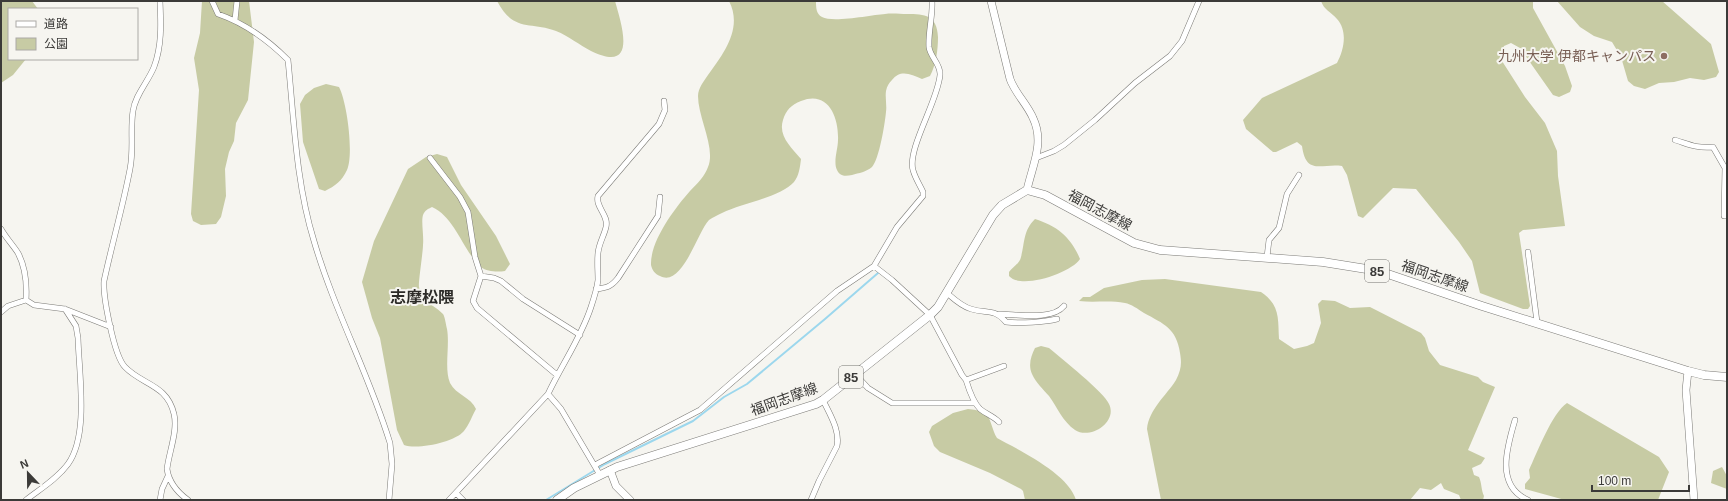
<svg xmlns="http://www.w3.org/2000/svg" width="1728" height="501" font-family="Helvetica,'Noto Sans JP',sans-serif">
	<rect width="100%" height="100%" fill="#f6f5f0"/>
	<path fill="#c7cba4" d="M 1,1 L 32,1 L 38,9 L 9,9 L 9,59 L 26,59 L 13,75 L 1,83 Z
		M 202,1 L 249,1 L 254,42 L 248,100 L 236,123 L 234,141 L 229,152 L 225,169 L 226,196 L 221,217 L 216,224 L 201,225 L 193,221 L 191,214 L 199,90 L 194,58 L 200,33 Z
		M 497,1 L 615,1 C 622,26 638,74 591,51 C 579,45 569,36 556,31 C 530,21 514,33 497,1 Z
		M 729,1 L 816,1 C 816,7 816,14 822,17 C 833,23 871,15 885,14 C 892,13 900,14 907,14 C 925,14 937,15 938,37 C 938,50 936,65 930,76 L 922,79 C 911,74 900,69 892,80 C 889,83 887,86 886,91 C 885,98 887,105 886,112 C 885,123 879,160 872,167 C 866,172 859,173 852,175 C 846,176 840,177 837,170 C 833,162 838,149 838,140 C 839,117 828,90 801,101 C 791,105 786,110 783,120 C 778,136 791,147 801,159 C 800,167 799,176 794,182 C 781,197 742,203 722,213 C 718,215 713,217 709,220 C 697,233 682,288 660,276 C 655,274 652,270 651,265 C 650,241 675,208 690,191 C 697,184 705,176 708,167 C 716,148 698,118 698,96 C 698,88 704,81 708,75 C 724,53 743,28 729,1 Z
		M 1321,1 L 1533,1 L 1533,8 L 1565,66 L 1572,86 L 1570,92 L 1559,97 L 1553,95 L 1520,48 L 1511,43 L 1504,46 L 1501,53 L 1502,61 L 1525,97 L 1545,123 L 1557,151 L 1558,176 L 1565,226 L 1523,230 L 1519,233 L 1530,306 L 1528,309 L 1523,309 L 1480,293 L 1472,261 L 1459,242 L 1416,189 L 1393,188 L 1363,218 L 1358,216 L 1347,175 L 1342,166 C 1322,163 1306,176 1302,146 L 1297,142 L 1276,152 L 1273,152 L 1246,129 L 1243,120 L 1262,98 L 1337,63 C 1344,50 1348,31 1337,19 C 1331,12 1324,10 1321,1 Z
		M 1557,1 L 1662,1 L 1711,44 L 1719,72 L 1716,77 L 1704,80 L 1690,78 L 1674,82 L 1659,83 L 1645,89 L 1634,86 L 1628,81 L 1621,57 L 1612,42 L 1594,36 L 1580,27 Z
		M 326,84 L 339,87 C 347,102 354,154 347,170 C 342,181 335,186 325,191 L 319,189 L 303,142 L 300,104 L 305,95 L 314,88 Z
		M 437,154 L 447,157 L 461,185 L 496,236 L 510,264 L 505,271 C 498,272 487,272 481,267 C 463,251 455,217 432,207 C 428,209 425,210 423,215 C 421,222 424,236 423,245 C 423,252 418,284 419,287 C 422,303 435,305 443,314 C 445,317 446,325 447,329 C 450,345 444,369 450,383 C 456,395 471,397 476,409 C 472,416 469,425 464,431 C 455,442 418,450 404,445 L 397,430 L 380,338 L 372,318 L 362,282 L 374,241 L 408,169 L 426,157 Z
		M 1035,219 C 1057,226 1071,237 1080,259 C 1071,273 1021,290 1009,276 L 1009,272 C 1013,267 1020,263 1021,257 C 1025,242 1023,231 1035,219 Z
		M 1165,279 L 1261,292 C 1280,305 1278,318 1279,339 L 1294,349 L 1307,346 L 1314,343 L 1321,323 L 1318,304 L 1322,300 L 1335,301 L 1350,308 L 1370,307 L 1421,333 L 1425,338 L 1429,351 L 1440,365 L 1478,377 L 1483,382 L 1495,387 L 1468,450 L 1485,458 L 1481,464 L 1472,468 L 1474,475 L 1479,477 C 1482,484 1481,490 1484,496 L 1483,500 L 1461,500 L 1459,495 L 1444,489 L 1441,483 L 1431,490 L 1420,488 L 1410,500 L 1161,500 L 1147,429 C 1149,409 1166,396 1176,380 C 1181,370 1182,364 1180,353 C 1176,328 1164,324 1144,313 C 1138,309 1131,304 1125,303 C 1109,300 1094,303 1079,301 L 1083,297 L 1090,297 L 1104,288 L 1142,280 Z
		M 1041,346 L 1049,348 C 1062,359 1104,392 1109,404 C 1118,422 1090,440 1075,430 C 1063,422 1057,407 1049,396 C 1043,389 1036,383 1032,374 C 1028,365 1031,356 1035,348 Z
		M 1567,403 L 1659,457 L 1669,472 L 1658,500 L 1565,500 L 1525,489 L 1525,484 L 1530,478 L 1529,470 C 1537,453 1552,413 1567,403 Z
		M 968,409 C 973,410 980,410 984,412 C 991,416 992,431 997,438 C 1019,450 1069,474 1076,500 L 1025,500 L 1023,491 L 1021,489 L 990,473 L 940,452 L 934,446 L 929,432 L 932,426 L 953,413 Z
		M 1722,467 L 1727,476 L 1727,489 L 1711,483 L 1713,471 Z"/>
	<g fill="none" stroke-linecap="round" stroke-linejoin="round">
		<path stroke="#9cd7ed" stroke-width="2" d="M 546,500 L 605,464 L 693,421 L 724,397 L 747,384 L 825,319 L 878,273"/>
		<g stroke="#7b7a76" stroke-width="6">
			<path id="street" d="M 160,1 C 161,24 162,46 154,67 C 148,82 135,95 133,111 C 130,130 134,149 130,169 C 123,206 112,244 104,281 C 103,297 114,356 125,367 C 142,385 167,384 174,414 C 178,431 169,452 167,469 C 169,483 177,492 188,500
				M 212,1 L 218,14 C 244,23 269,41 288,60 C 294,120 296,183 314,241 C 334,310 369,374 390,443 L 392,464 L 389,500
				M 235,20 L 237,1
				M 1675,140 C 1691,145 1695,148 1713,147 L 1725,168 L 1724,216 L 1727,216
				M 430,158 L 460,197 L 468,212 L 475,257 L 481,276 L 473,301 L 477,308 L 557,375
				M 1036,158 L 1054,151 L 1064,145 L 1095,120 L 1135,83 L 1170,56 L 1182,41 L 1199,1
				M 1,229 C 6,238 13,245 18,253 C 26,268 27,284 26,300
				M 1528,252 L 1537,322
				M 1267,257 L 1269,240 L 1279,228 L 1287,194 L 1299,175
				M 874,266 L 892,280 L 930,315 L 962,375 L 966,380 L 1004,366
				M 481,276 L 494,278 L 501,281 L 523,299 L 580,335
				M 596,289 C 606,288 611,287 618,278 L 658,216 L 660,197
				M 947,293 C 954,299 961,306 971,309 C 987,314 994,308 1006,322 C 1020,324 1044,322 1057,319
				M 26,300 L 34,305 L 65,309 L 111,327
				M 1,312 L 8,306 L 26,300
				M 999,314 C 1016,314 1052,321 1064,306
				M 855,374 L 868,388 L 892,403 L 975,403
				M 966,380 C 969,390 973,402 980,409 C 986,414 993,416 999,422
				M 548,394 L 561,409 L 600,475
				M 1515,420 C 1507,447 1495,486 1528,500
				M 595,465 L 700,410 L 837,291 L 874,266 L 897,227 L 923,196 L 923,192 C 920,185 915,178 913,170 C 907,149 938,101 940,75 C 941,64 930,57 929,47 C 928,32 933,16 932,1
				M 456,493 L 463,500
				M 26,500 C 40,489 57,479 68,464 C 89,435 79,374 78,338 L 76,326 L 65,309
				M 160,500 L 162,489 L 168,476
				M 449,500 L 548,394 C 562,364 581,338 591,307 C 594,298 597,289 598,280 C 598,271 597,262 598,253 C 599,243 604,236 606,227 C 609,215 595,207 598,196 L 659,124 L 665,110 L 664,101
				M 811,500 L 819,481 L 837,446 C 840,430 830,415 823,400"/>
		</g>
		<g stroke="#7b7a76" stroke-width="8">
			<path id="secondary" d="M 991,1 L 1010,79 C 1015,93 1027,104 1033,118 C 1045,143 1032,166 1027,190
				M 1688,371 L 1686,390 L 1694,500
				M 610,470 L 616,486 L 630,500"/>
		</g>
		<g stroke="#7b7a76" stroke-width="9">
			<path id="primary" d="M 557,500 L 574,488 L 617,467 L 816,404 L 823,400 L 930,315 L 938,307 L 993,215 L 1002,205 L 1027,190 L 1045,195 L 1134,243 L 1160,250 L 1323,262 L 1379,271 L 1482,306 L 1688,371 L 1704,375 L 1727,377"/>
		</g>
		<use href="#street" stroke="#fff" stroke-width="5"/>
		<use href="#secondary" stroke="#fff" stroke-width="7"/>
		<use href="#primary" stroke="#fff" stroke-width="8"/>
	</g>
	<circle fill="#8d6e63" stroke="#f6f5f0" stroke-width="1.5" cx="1664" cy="56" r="4"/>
	<g text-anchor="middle" stroke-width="4" stroke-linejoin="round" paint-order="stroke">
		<g fill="#f6f5f0" stroke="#73726f" stroke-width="1">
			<rect x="1365" y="260" width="24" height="22" rx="3"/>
			<rect x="839" y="366" width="24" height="22" rx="3"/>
		</g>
		<g font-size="13" font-weight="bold" fill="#3b3a38">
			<text x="1377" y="276">85</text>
			<text x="851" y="382">85</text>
		</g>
		<g font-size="14" fill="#785e54" stroke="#f6f5f0" text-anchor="end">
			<text x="1656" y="61">九州大学 伊都キャンパス</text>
		</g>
		<g font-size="14" fill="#3b3a38" stroke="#f6f5f0">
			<text transform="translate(1100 210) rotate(28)" y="5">福岡志摩線</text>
			<text transform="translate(1435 276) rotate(19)" y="5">福岡志摩線</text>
			<text transform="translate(784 399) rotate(-20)" y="5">福岡志摩線</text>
		</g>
		<g font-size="16" font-weight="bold" fill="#2c2b28" stroke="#f6f5f0">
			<text x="422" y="303">志摩松隈</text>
		</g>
	</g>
	<rect width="1728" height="501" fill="none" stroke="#3b3a38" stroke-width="4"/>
	<rect x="8" y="8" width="130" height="52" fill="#f6f5f0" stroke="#abaaa6"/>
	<rect x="16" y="21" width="20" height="6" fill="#ffffff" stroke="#abaaa6"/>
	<text x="44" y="28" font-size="12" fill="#3b3a38">道路</text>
	<rect x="16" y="38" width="20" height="12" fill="#c7cba4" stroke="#abaaa6"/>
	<text x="44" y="48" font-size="12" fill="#3b3a38">公園</text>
	<g transform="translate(28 473) rotate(338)" stroke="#f6f5f0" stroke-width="3" paint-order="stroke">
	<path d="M0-3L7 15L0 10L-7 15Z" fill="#3b3a38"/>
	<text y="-6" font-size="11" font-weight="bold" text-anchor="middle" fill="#3b3a38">N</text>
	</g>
	<path d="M1592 485v6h97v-6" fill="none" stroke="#3b3a38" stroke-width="2"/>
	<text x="1598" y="485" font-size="12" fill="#3b3a38" stroke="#f6f5f0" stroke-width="3" paint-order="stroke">100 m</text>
</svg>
